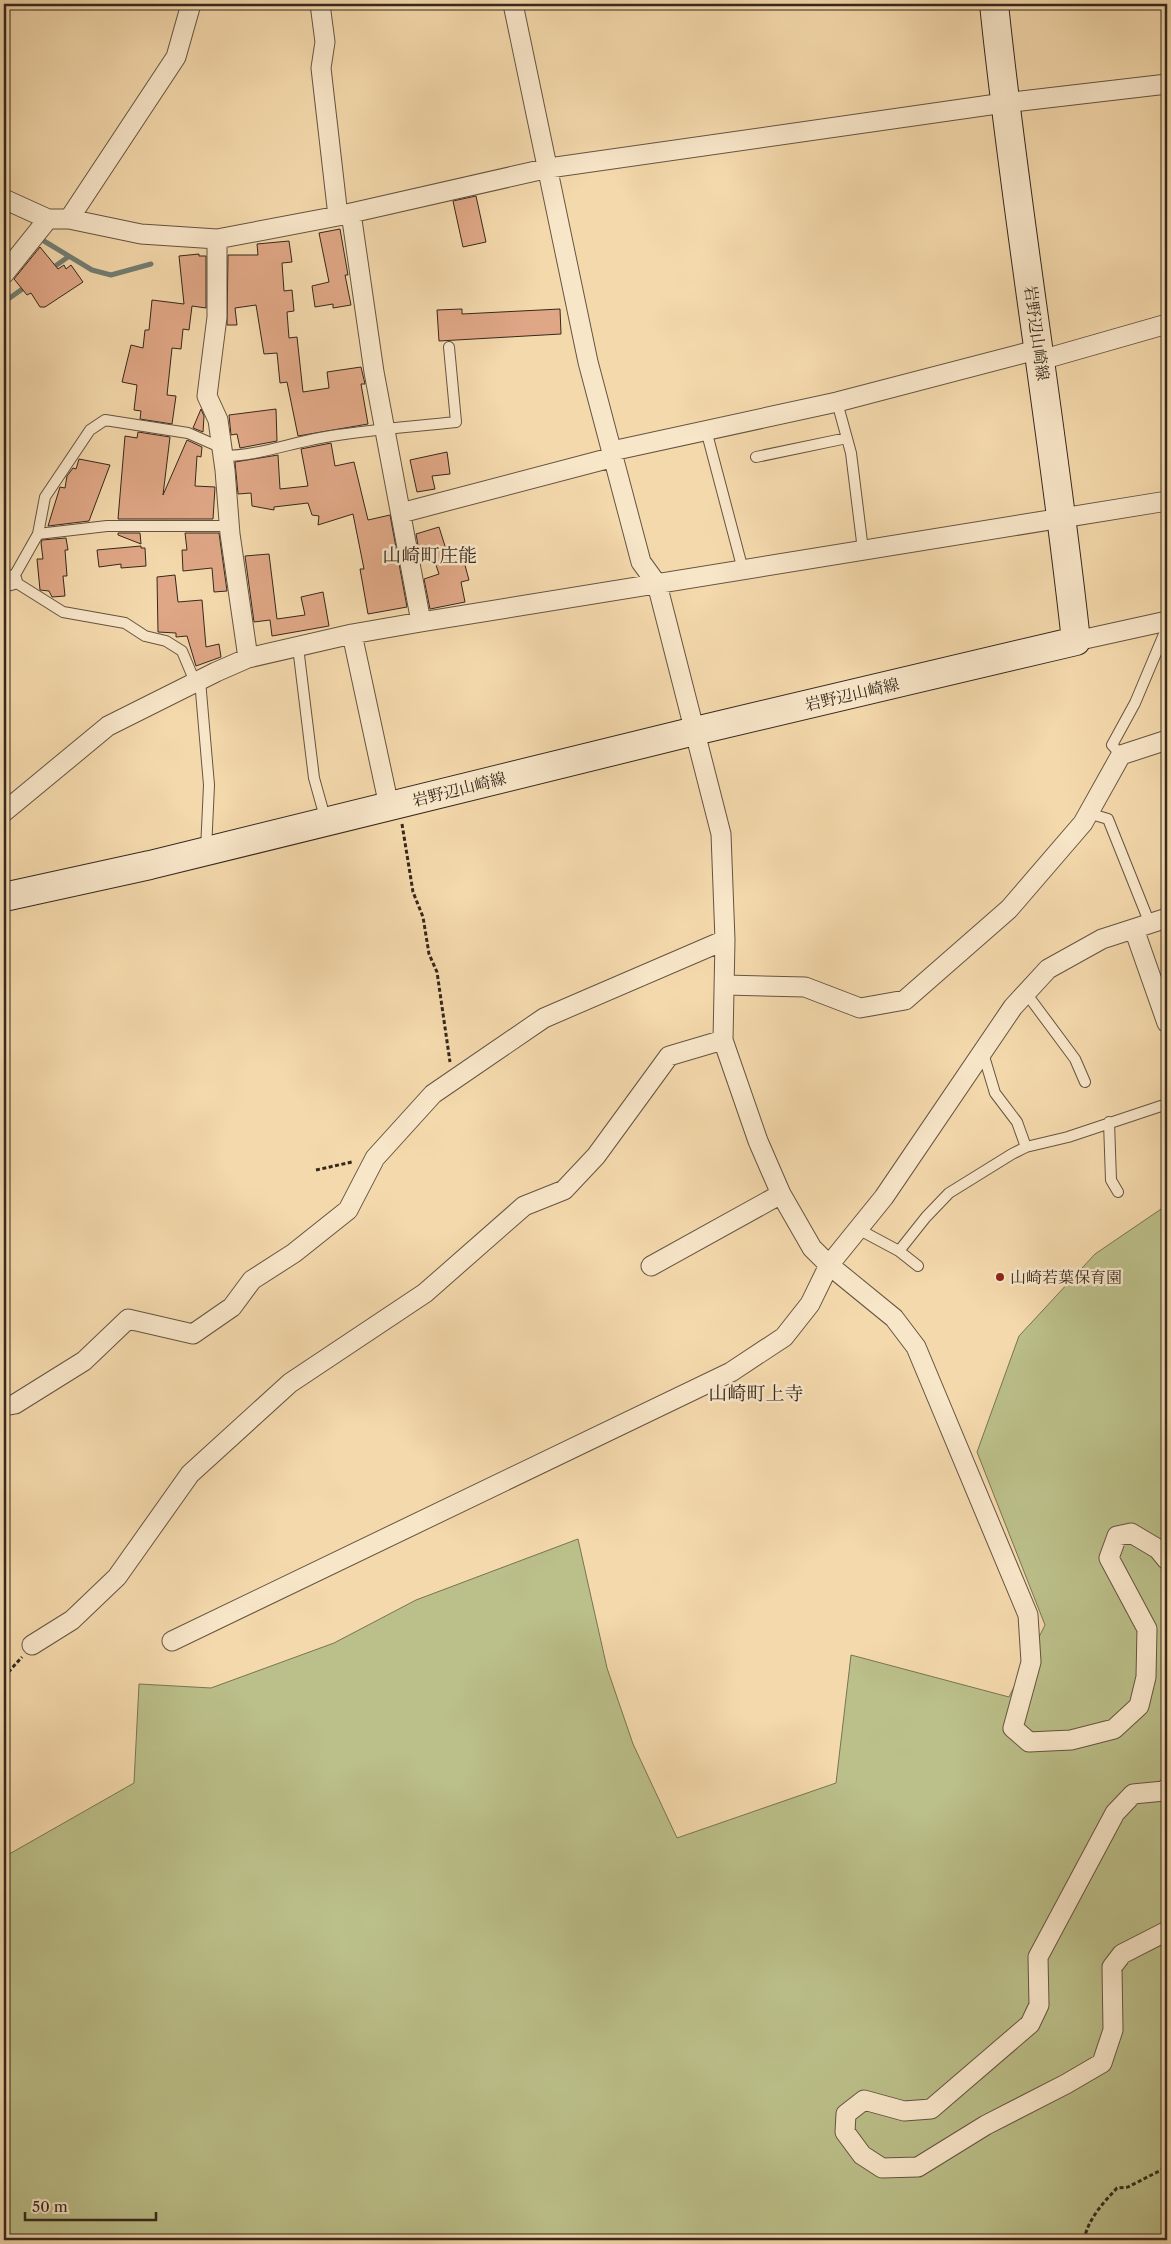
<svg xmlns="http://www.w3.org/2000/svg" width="1171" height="2244" font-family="'Libre Caslon Text','Noto Serif JP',serif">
	<rect width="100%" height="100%" fill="#f4d9ac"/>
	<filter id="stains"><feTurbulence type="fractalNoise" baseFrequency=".004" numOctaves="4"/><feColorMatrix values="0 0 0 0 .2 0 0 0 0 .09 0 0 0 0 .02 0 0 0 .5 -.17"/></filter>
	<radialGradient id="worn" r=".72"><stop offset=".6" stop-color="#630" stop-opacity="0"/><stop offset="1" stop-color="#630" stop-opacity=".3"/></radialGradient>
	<path fill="#bbbf89" stroke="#787453" d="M 1167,1205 L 1167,2240 L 4,2240 L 4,1857 L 134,1783 L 139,1684 L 211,1688 L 334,1643 L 416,1600 L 578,1539 L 607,1668 L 633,1744 L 677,1838 L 836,1783 L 851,1655 L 1009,1697 L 1045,1625 L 977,1452 L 1019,1336 L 1095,1254 Z"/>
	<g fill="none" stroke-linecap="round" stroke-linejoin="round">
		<path stroke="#737f75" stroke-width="5" d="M 39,238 L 92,270 L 111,275 L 151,264
			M 51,269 L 68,257
			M 4,302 L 28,285"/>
	</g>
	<path fill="#e0a786" stroke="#35281d" d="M 476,196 L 486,242 L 463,247 L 453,201 Z
		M 340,229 L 348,275 L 345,275 L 351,305 L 333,308 L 333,304 L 315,307 L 312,286 L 329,282 L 319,233 Z
		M 289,241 L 292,262 L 282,263 L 284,291 L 292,290 L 294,311 L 287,312 L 289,338 L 297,337 L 303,392 L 329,388 L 327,372 L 361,367 L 365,384 L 361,384 L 368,424 L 298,436 L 287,382 L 280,383 L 277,353 L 264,354 L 256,305 L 235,308 L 237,325 L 227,325 L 228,255 L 258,255 L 257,244 Z
		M 40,247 L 58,269 L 64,265 L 66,269 L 71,265 L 83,282 L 45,307 L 40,307 L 31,293 L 27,295 L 14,279 Z
		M 199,254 L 199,256 L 206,256 L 206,308 L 192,306 L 189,330 L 183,329 L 181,349 L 172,348 L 167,395 L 176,396 L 172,424 L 140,419 L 141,411 L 134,410 L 137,385 L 122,382 L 131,345 L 143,348 L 145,330 L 149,330 L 152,300 L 184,304 L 179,256 Z
		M 462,309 L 462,314 L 560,309 L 561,334 L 439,341 L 437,310 Z
		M 201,409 L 204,416 L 203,432 L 193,428 Z
		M 276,409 L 277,441 L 240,448 L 237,434 L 231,435 L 229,415 Z
		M 138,432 L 170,437 L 163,495 L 187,440 L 202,447 L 201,457 L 197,456 L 195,486 L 215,487 L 213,519 L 118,519 L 125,436 L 137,438 Z
		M 331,443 L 335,466 L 354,462 L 368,520 L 390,515 L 407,607 L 368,614 L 360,569 L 364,569 L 353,514 L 318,525 L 319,516 L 312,515 L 308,503 L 274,507 L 274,510 L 252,506 L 251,493 L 238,494 L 235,462 L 278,455 L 280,489 L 308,486 L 301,449 Z
		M 447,452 L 450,474 L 432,476 L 435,489 L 417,492 L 410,460 Z
		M 79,459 L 110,465 L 89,521 L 48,526 L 60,487 L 65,488 L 67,476 L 73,468 L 76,469 Z
		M 439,527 L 450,562 L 463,558 L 469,580 L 461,582 L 465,602 L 430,609 L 424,579 L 439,574 L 430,548 L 419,551 L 416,534 Z
		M 118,533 L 140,533 L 141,544 L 118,535 Z
		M 185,533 L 219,533 L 227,591 L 214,592 L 212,568 L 183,571 L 182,550 L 187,550 Z
		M 66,538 L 68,550 L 65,550 L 67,576 L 63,576 L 65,596 L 52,597 L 49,591 L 40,590 L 37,559 L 43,559 L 41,543 L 42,540 Z
		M 141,546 L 141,548 L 145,548 L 146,566 L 121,568 L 121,564 L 99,567 L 97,550 Z
		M 269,554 L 277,619 L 305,615 L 301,597 L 323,592 L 329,626 L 272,636 L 270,620 L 254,622 L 245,556 Z
		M 175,575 L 178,602 L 202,600 L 206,647 L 219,644 L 221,657 L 196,666 L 187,636 L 176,637 L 176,633 L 158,632 L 157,577 Z"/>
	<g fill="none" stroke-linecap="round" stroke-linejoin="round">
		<g stroke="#655441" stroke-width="12">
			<path id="lane" d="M 837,402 L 851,453 L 863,550
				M 706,430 L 743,570
				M 223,456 C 256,456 287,444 320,438 C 364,430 411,427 456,422 L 449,347
				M 756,457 L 847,438
				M 38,534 L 107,526 L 229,526
				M 298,647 L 314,778 L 326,821
				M 200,680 L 209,785 L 206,850
				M 195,682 L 182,651 L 166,641 L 145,636 L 125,623 L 63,612 L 12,580 L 38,534 L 45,497 L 90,430 L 105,420 L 188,433 L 222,448
				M 1121,755 L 1112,745 L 1135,703 L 1167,627
				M 1088,813 L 1108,819 L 1150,924
				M 1026,993 L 1075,1059 L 1085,1082
				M 983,1053 L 995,1093 L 1017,1122 L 1026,1147
				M 1109,1122 L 1111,1180 L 1118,1192
				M 858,1229 L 899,1251 L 918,1266
				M 899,1251 L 926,1217 L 949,1193 L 1012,1154 L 1026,1147 L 1068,1137 L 1167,1104"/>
		</g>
		<g stroke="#655441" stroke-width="21">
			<path id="street" d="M 320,4 L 325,42 L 321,68 L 338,216
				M 513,4 L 588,362 L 641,562 L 657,584 L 721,834 L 725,940 L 723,1040 L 758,1141 L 781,1194 L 812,1248 L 829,1265 L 894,1318 L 916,1347 L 1028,1615 L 1031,1662 L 1013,1728 L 1029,1742 L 1071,1740 L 1114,1729 L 1139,1706 L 1146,1677 L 1147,1629 L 1109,1558 L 1117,1536 L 1131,1533 L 1158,1549 L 1167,1560
				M 4,199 L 48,219 L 69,219 L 141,234 L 217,239 L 338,216 L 549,168 L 1004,103 L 1167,84
				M 351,213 L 374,372 L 421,622
				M 69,219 L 176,57 L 191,4
				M 217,239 L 217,317 L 207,396 L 218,420 L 225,470 L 230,534 L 248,658
				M 4,274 L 48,219
				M 1041,360 L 1167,324
				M 612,451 L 837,402 L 1040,349
				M 401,513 L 614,457
				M 4,582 L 12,580
				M 352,634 L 389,806
				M 1076,641 L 1167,621
				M 4,812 L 108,726 L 216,672 L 248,658 L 352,634 L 421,622 L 1167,501
				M 1134,929 L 1167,1023
				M 725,985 L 805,987 L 860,1008 L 905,1000 L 1009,909 L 1083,823 L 1121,755 L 1167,740
				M 651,1266 L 781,1194
				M 4,1406 L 15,1404 L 84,1361 L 128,1319 L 193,1334 L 232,1307 L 252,1280 L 294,1253 L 348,1210 L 375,1158 L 433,1094 L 544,1018 L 725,940
				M 172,1641 L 731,1372 L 784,1337 L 810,1304 L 829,1265 L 884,1197 L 1013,1007 L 1048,969 L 1102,939 L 1167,918
				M 32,1645 L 72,1620 L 117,1577 L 190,1474 L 290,1383 L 425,1293 L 524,1206 L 564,1190 L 596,1156 L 669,1056 L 723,1040
				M 1167,1788 L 1164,1791 L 1133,1794 L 1115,1813 L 1038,1957 L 1039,2005 L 1030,2024 L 931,2109 L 904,2111 L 864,2100 L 846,2114 L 845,2132 L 862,2155 L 882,2168 L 918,2167 L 986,2125 L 1066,2084 L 1102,2063 L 1113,2030 L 1112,1967 L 1122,1954 L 1167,1931"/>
		</g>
		<g stroke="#35281d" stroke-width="30">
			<path id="secondary" d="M 4,897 L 150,865 L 695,731 L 1076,641 C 1053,428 1016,217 994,4"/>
		</g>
		<path stroke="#35281d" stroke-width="3" stroke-dasharray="4 2.5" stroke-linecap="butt" d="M 402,824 L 413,892 L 423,917 L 429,954 L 437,972 L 450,1062
			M 316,1170 L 352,1162
			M 4,1677 L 22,1657
			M 1084,2240 C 1088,2219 1103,2203 1117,2188 L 1128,2187 L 1167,2167"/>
		<use href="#lane" stroke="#f8e6c9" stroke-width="10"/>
		<use href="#street" stroke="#f8e6c9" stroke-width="19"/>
		<use href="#secondary" stroke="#f8e6c9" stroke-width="28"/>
	</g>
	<circle fill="#8f2418" stroke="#f8e6c9" stroke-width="2" cx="1000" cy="1277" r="5"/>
	<g text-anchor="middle" stroke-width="5" stroke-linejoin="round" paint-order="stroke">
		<g font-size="16" fill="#35281d" stroke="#f8e6c9">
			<text transform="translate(1037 333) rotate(82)" y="6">岩野辺山崎線</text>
			<text transform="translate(852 694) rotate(-13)" y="6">岩野辺山崎線</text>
			<text transform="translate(459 789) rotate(-14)" y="6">岩野辺山崎線</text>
		</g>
		<g font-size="16" fill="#35281d" stroke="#f8e6c9" text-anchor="start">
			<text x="1010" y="1283">山崎若葉保育園</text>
		</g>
		<g font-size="19" fill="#35281d" stroke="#f8e6c9">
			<text x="430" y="562">山崎町庄能</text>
			<text x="756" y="1400">山崎町上寺</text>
		</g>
	</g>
	<rect width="1171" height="2244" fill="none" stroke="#f4d9ac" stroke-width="20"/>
	<rect x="5" y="5" width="1161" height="2234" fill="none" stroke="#35281d" stroke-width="2.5"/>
	<rect x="10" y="10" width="1151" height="2224" fill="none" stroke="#35281d"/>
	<path d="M25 2212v8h131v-8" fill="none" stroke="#35281d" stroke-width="2.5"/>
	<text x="32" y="2212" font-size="15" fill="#35281d" stroke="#f8e6c9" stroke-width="4" paint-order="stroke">50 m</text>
	<rect width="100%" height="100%" filter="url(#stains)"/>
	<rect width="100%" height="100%" fill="url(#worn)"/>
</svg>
